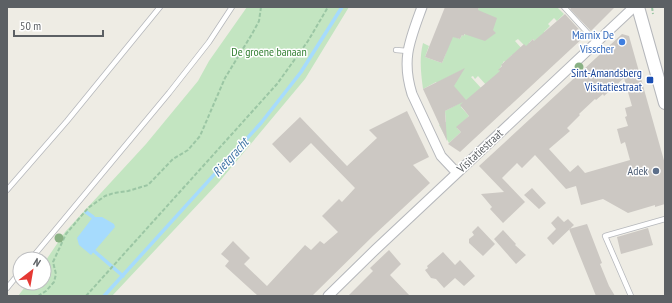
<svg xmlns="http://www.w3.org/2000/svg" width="672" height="303" font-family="'PT Sans Narrow',sans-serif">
	<rect width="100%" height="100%" fill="#eeece4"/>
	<path fill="#c3e5c1" d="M 247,7 L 349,7 L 305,79 L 219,182 L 112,296 L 18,296 L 28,283 L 44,283 L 44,263 L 65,232 L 146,144 L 198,81 L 209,61 Z
		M 479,7 L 557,7 L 564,14 L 557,21 L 554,18 L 548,24 L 550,26 L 544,32 L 546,35 L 537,44 L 533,39 L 529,43 L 532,47 L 529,50 L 518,39 L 515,41 L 534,62 L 512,55 L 508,59 L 511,68 L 504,61 L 499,70 L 507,78 L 496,96 L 478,76 L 475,79 L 473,76 L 471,77 L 482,89 L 461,107 L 469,116 L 457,128 L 461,132 L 449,143 L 439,125 L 446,122 L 445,111 L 458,104 L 436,82 L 423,89 C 421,73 419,59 423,43 L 429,46 L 425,57 L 442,63 L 446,53 L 450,35 L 460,39 L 462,35 L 464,36 L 467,26 L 471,28 Z"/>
	<path fill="#a6dbfd" d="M 93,217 L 102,217 L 114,224 L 115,227 L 91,255 L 79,245 L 77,238 Z"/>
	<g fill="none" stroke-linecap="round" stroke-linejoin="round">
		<path stroke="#a6dbfd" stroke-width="3.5" d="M 86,212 L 93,217
			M 94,251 L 123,276
			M 104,296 L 261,123 L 301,72 L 342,7"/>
	</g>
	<path fill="#ccc8c3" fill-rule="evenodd" d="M 445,7 L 479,7 L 478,10 L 497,18 L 493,30 L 496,33 L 485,41 L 464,34 L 464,36 L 462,35 L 460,39 L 453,37 L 442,63 L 425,57 Z
		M 572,7 L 615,7 L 591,31 L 570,9 Z
		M 565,14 L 585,36 L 460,152 L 448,144 L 461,132 L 456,127 L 469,116 L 460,105 L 463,102 L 445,111 L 447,141 L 423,89 L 465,68 L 454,86 L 466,100 L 500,71 L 498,70 L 502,66 L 501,65 L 524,44 L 526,46 L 533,39 L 534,41 Z
		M 622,34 L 629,36 L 665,164 L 665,204 L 655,207 L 655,205 L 628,213 L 603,199 L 581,205 L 576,186 L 566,189 L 535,155 L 522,168 L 517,163 L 502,178 L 525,202 L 503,223 L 490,209 L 492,207 L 481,194 L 504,192 L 479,166 ZM 624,78 L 632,106 L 625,108 L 627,116 L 625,117 L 628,126 L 617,129 L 621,144 L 625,142 L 630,160 L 585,173 L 578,165 L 570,172 L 549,149 L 570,131 L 567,128 L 580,115 L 579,114 L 595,99 L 596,100 L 603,94 L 604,96 Z
		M 407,111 L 429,157 L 413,165 L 430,183 L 374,235 L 312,296 L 258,296 L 225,266 L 229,261 L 221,254 L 233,241 L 250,258 L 244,264 L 267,286 L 305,245 L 311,250 L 320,241 L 324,244 L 338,232 L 322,216 L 339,199 L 342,202 L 355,188 L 311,143 L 290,163 L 272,144 L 300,117 L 347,166 L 377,138 L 369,130 Z
		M 532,188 L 546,203 L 539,209 L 524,195 Z
		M 558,216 L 564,222 L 568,219 L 574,225 L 553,245 L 547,238 L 556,229 L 551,223 Z
		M 587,224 L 602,263 L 600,264 L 609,286 L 615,296 L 596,296 L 569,229 Z
		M 478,226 L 495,244 L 483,256 L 469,243 L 469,239 L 474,235 L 472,232 Z
		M 648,228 L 653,245 L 621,254 L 617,237 Z
		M 503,230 L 516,244 L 515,245 L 526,255 L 516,264 L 494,239 Z
		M 389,250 L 401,264 L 390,275 L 410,296 L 348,296 L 373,271 L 370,268 Z
		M 443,252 L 455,265 L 460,260 L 475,276 L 464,286 L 455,278 L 444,288 L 436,279 L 431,278 L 425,270 L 428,268 L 427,266 Z"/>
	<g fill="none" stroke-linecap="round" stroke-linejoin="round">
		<g stroke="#b5b7bb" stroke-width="6">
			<path id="service" d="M 564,7 L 596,42
				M 396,50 L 408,51
				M 7,190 L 67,121 L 160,7
				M 31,259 L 169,93 L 209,42 L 232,7
				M 7,288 L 20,272
				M 631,296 L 605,236 L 665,219"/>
		</g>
		<g stroke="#b5b7bb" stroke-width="11">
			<path id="minor" d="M 422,7 C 410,40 401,59 412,94 L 441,156 L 457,173
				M 328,296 L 375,250 L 634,7"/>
		</g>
		<g stroke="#b5b7bb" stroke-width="14">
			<path id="tertiary" d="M 638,7 L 665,103"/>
		</g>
		<path stroke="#9bc6a4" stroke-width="2" stroke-dasharray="4 2" stroke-linecap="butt" d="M 652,7 L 653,14
			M 38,296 L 46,291 L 54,282 L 56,274 L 53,262 L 66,234 L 88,208 L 105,196 L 114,193 L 128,191 L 148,185 L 173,159 L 188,150 L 200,136 L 225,78 L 252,34 L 259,21 L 261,7
			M 86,296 L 277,84 L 308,41 L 328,7"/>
		<use href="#service" stroke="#fff" stroke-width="4.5"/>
		<use href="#minor" stroke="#fff" stroke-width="9"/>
		<use href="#tertiary" stroke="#fff" stroke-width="12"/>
	</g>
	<g fill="#89b184">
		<circle cx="579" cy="67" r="4.5"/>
		<circle cx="59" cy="238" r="4.5"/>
	</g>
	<circle fill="#3f7fe0" stroke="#fff" stroke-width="1.5" cx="622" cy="42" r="4"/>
	<rect fill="#1a4fb4" stroke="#fff" stroke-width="1.5" x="646" y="76" width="8" height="8" rx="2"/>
	<circle fill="#5c6f8a" stroke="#fff" stroke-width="1.5" cx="656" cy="171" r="4"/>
	<g text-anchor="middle" stroke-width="3" stroke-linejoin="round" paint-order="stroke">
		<g font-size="12" fill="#366cbe" stroke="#fff" text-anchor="end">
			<text x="614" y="39">Marnix De<tspan x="614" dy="14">Visscher</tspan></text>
		</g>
		<g font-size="12" fill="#368136" stroke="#fff">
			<text x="269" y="56">De groene banaan</text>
		</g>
		<g font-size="12" fill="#164399" stroke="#fff" text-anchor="end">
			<text x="642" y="77">Sint-Amandsberg<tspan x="642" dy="14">Visitatiestraat</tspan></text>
		</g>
		<g font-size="12" fill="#5c6064" stroke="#fff">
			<text transform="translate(480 151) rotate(-43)" y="4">Visitatiestraat</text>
		</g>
		<g font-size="12" fill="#4e5e75" stroke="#fff" text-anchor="end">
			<text x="648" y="175">Adek</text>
		</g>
		<g font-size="13" font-style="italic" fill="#4076a6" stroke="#fff">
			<text transform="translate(230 157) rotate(-48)" y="5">Rietgracht</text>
		</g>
	</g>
	<rect width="672" height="303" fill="none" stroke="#5c6064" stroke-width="16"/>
	<g transform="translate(32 271) rotate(31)"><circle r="19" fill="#ffffff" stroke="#bebfc1"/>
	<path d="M0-3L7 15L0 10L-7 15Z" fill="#e53934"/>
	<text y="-6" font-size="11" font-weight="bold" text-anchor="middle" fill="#5c6064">N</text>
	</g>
	<path d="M14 30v6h89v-6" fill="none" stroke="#5c6064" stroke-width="2"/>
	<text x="20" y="30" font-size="12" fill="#5c6064" stroke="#ffffff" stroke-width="3" paint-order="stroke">50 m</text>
</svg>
